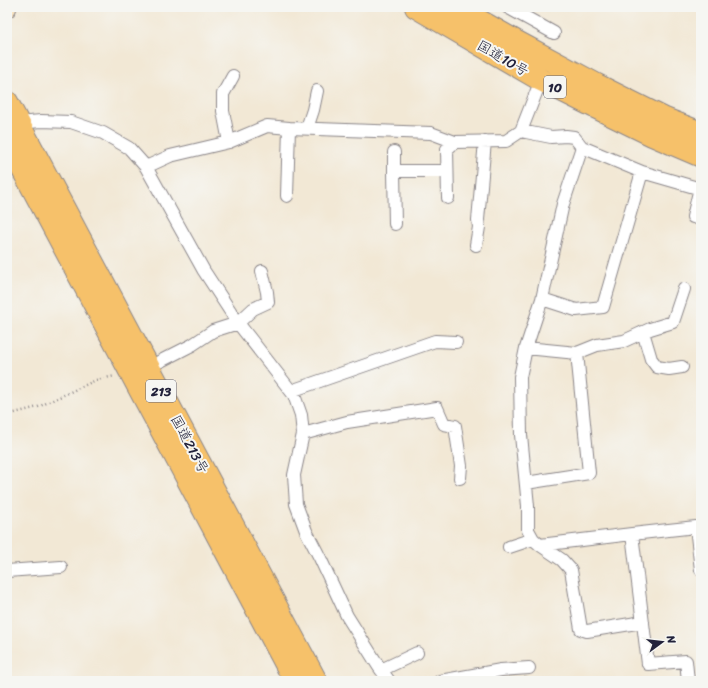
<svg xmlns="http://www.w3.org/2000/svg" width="708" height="688" font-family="Sriracha,'Klee One',sans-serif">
	<rect width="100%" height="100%" fill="#f6f6f2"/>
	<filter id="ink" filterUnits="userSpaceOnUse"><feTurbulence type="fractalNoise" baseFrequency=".025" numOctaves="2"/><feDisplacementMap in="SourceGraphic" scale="8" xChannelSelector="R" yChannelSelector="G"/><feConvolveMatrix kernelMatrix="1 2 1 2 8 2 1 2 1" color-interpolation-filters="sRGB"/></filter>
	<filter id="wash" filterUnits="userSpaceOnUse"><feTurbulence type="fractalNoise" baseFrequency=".012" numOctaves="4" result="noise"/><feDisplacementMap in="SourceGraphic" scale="16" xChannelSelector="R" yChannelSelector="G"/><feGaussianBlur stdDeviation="0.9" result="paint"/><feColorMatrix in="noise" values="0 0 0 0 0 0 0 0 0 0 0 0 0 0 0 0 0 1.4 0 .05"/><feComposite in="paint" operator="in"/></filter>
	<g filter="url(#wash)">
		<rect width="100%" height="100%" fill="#f2e8d5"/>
	</g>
	<g filter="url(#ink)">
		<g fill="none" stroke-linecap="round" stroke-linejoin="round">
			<g stroke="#8a8588" stroke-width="14">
				<path id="street" d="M 507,7 L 554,33
					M 541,80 L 521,131 L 551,137 L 566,136 L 574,137 L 582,147 L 563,204 L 542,299 L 526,348 L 520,377 L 521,435 L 528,506 L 528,530 L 533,539 L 540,545 L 632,534 L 648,664 L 686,661 L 688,681
					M 7,128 L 18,123 L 41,121 L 71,122 L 103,133 L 129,148 L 146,167 L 204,271 L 238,323 L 294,395 L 301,415 L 303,434 L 294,475 L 296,504 L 306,531 L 320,558 L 347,616 L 379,667 L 389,681
					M 307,128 L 313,110 L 317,91
					M 229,142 L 223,111 L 223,94 L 233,76
					M 582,147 L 642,172 L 701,189
					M 146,167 L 170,156 L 229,142 L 267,126 L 289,128
					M 394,171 L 394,152
					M 700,188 L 693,217 L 701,219
					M 287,196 L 289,128 L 431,133 L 455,142 L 506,141 L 521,131
					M 448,198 L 447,149 L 455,142
					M 395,224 L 394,171 L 447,171
					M 476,245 L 479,227 L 478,220 L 485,141
					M 542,299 L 576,310 L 603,307 L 642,172
					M 643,332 L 651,359 L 657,367 L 669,369 L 682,367
					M 577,353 L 597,345 L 624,341 L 650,329 L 673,322 L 684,289
					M 149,367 L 192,345 L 213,331 L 238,323 L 253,309 L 268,302 L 267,292 L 262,271
					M 291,391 L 435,341 L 456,342
					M 303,434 L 347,422 L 437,408 L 444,424 L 455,426 L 461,466 L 460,478
					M 526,483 L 589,473 L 577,353 L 526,348
					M 632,534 L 696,527 L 701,570
					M 540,545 L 562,560 L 571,570 L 581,629 L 587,631 L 643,622
					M 509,547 L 533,539
					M 7,571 L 61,567
					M 381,670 L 417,653
					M 440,681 L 501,670 L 529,668"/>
			</g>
			<g stroke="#8a8588" stroke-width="19">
				<path id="secondary" d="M 7,9 L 8,7"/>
			</g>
			<g stroke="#8a8588" stroke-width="24">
				<path id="highway" d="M 416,7 L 541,80 L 597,108 L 652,135 L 701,156
					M 455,7 L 517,42 L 597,85 L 665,119 L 701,133
					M 7,102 L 316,681
					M 7,140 L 295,681"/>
			</g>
			<path stroke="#8a8588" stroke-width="2.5" stroke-dasharray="1 3" stroke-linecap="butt" d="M 7,415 L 38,407 L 96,380 L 115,376"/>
			<use href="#street" stroke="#fff" stroke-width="12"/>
			<use href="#secondary" stroke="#fbe6c4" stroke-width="17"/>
			<use href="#highway" stroke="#f6c16b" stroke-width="22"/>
		</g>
	</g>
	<g text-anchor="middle" stroke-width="4" stroke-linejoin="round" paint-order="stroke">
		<g fill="#f6f6f2" stroke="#626272" stroke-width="1">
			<rect x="544" y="76" width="22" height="22" rx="3"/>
			<rect x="146" y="380" width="30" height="22" rx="3"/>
		</g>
		<g font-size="13" font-weight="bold" fill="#22223b">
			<text x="555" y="92">10</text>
			<text x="161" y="396">213</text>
		</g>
		<g font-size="14" fill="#22223b" stroke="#f6f6f2">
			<text transform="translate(503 58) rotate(30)" y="5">国道10号</text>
			<text transform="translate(190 444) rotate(62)" y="5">国道213号</text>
		</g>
	</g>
	<rect width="708" height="688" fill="none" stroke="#f6f6f2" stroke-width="24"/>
	<g transform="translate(662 642) rotate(75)" stroke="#f6f6f2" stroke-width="3" paint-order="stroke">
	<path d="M0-3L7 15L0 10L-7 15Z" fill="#22223b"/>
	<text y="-6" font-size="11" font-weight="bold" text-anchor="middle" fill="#22223b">N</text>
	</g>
</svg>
